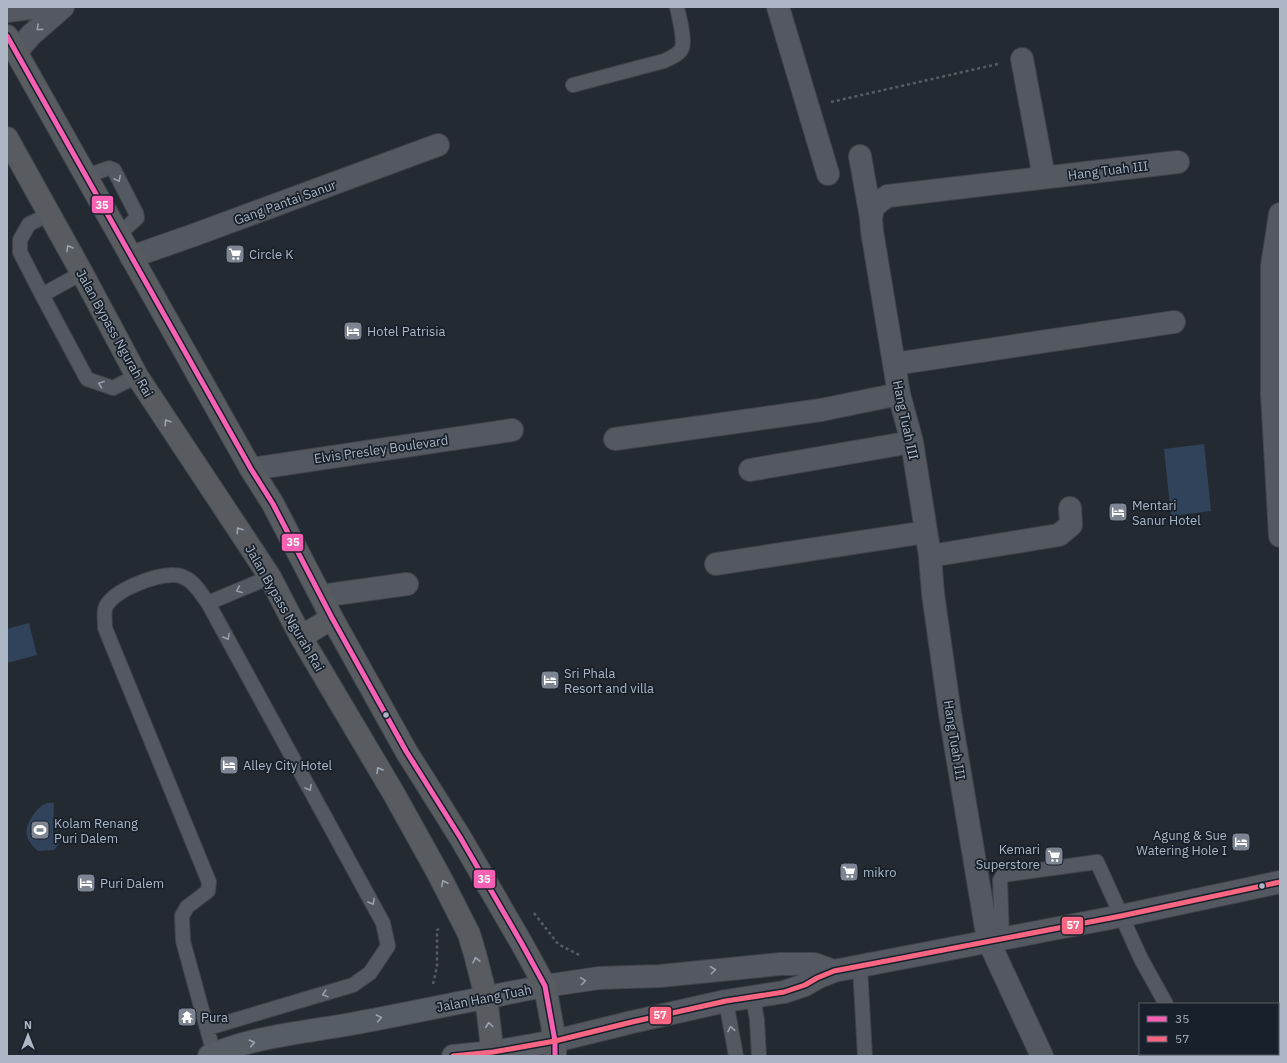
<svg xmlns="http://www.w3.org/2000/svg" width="1287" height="1063" font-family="'IBM Plex Sans',sans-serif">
	<rect width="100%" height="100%" fill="#242a31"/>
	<path fill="#31435a" d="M 1204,444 L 1211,511 L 1171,516 L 1164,449 Z
		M 29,623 L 37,655 L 7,663 L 7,629 Z
		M 47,803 L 54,803 L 53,833 L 59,844 L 54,850 L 38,851 C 24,838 23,831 33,815 C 38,809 40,806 47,803 Z"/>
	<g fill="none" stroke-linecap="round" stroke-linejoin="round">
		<g stroke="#40444a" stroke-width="16">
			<path id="service" d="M 573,85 L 664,61 C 670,58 679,55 682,48 C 685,38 679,17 677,7
				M 87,176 L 109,168 L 114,170 L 136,213 L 137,218 L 118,235
				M 50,214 L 29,224 L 20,240 L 20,252 L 42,295 L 87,379 L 113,388 L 137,376
				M 42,295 L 82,273
				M 208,603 L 270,577
				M 1002,938 L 1000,880 L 1003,875 L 1097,862 L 1141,959 L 1166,1004
				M 860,967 L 865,1056
				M 753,997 L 757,1020 L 759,1056
				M 726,1001 L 736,1056
				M 208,1028 L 353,985 L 370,973 L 388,946 L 383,923 L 208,603 C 201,594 195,582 185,578 C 182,576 177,575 174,575 C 156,574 110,591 105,609 C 104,614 105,622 105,628 L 209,882 L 208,891 L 187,907 L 182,916 L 183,941 L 214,1054
				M 1196,1054 L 1198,1056"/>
		</g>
		<g stroke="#40444a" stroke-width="24">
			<path id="minor" d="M 778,7 L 828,174
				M 7,11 L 38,7
				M 16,52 L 31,35 L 63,7
				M 1022,59 L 1044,177
				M 860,156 L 871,218
				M 1280,214 L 1272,266 L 1272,394 L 1280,536
				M 131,257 L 194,235 L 438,145
				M 894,364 L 1174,322
				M 615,439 L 821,410 L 899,394
				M 251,469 L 512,430
				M 750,470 L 912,442
				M 930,556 L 1059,535 L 1071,525 L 1070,508
				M 716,564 L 926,532
				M 321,596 L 407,584
				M 545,986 L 599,978 L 660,976 L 780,964 L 814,964 L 834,971
				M 555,1041 L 632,1022 L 726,1001 L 784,992 L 805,985 L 817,978 L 834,971 L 1121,916 L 1280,882
				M 1042,1056 L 988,940 L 950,714 L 933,594 L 930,556 L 912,442 L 899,394 L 872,231 L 871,218 L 873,208 L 880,201 L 888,196 L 1178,162"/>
		</g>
		<g stroke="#40444a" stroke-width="24">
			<path id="secondary" d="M 209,1056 C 250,1037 306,1032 351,1024 C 416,1012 480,998 545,986
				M 453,1056 L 493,1052 L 555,1041"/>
		</g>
		<g stroke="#40464d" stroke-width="24">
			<path id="trunk" d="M 7,36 L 251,469 L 273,504 L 332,618 L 406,751 L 460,837 L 522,944 L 545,986 L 555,1041 L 555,1056
				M 7,138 L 82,273 L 137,376 L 270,577 L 301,637 L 394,794 L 439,875 L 469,934 L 475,954 L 486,997 L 493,1056
				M 301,637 L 332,618"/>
		</g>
		<path stroke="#565d63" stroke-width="2.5" stroke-dasharray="3 3" stroke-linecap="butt" d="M 831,102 L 998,64
			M 534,913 L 558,944 L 581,956
			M 433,984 L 437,967 L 437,930 L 439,929"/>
		<use href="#service" stroke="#545860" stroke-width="14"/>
		<use href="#minor" stroke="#545860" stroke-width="22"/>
		<use href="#secondary" stroke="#575d65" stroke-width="22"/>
		<use href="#trunk" stroke="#585c60" stroke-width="22"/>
		<g stroke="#18212b" stroke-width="8">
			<path id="bus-1" d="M 7,36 L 251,469 L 273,504 L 332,618 L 406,751 L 460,837 L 522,944 L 545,986 L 555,1041 L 555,1056"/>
		</g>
		<g stroke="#18212b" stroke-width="8">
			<path id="bus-2" d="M 453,1056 L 493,1052 L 555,1041 L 632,1022 L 726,1001 L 784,992 L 805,985 L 817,978 L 834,971 L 1121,916 L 1280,882"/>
		</g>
		<use href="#bus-1" stroke="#f860b3" stroke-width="5"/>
		<use href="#bus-2" stroke="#fa6682" stroke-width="5"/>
	</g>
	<defs><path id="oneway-chevron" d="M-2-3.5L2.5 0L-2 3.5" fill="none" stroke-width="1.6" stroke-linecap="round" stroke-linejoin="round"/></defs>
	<g stroke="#969eab">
		<use href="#oneway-chevron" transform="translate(39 28) rotate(139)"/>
		<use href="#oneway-chevron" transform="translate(118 179) rotate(63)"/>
		<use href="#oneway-chevron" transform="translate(101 384) rotate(-160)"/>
		<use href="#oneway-chevron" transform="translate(239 590) rotate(157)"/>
		<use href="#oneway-chevron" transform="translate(227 637) rotate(61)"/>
		<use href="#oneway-chevron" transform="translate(309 788) rotate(61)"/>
		<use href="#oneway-chevron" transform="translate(372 902) rotate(61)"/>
		<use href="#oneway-chevron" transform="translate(713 970) rotate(-6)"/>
		<use href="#oneway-chevron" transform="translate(583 981) rotate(-8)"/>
		<use href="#oneway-chevron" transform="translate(325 994) rotate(164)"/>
		<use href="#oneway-chevron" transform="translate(731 1029) rotate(-101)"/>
	</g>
	<g stroke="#9ba4b0">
		<use href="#oneway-chevron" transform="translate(69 248) rotate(-119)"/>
		<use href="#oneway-chevron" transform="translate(167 422) rotate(-124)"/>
		<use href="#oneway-chevron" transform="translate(239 530) rotate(-123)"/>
		<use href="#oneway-chevron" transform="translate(379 770) rotate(-121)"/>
		<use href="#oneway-chevron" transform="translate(444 883) rotate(-117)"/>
		<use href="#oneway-chevron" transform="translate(476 960) rotate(-103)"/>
		<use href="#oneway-chevron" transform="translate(489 1025) rotate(-98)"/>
	</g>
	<g stroke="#9ba4b1">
		<use href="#oneway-chevron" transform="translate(379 1018) rotate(-11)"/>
		<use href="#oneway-chevron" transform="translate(252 1043) rotate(-12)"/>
	</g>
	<defs>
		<g id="supermarket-square" transform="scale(1)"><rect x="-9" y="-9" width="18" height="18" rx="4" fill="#7c8591" stroke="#18212b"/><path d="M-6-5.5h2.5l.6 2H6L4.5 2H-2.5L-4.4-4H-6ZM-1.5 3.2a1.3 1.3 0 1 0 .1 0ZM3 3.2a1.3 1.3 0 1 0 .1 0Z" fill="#fff"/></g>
		<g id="hotel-square" transform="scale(1)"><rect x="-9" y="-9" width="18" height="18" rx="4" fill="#7c8591" stroke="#18212b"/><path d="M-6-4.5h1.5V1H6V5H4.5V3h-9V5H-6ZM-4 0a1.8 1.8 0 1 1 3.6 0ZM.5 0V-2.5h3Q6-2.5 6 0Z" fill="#fff"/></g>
		<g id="stadium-square" transform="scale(1)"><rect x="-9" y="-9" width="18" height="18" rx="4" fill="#7c8591" stroke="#18212b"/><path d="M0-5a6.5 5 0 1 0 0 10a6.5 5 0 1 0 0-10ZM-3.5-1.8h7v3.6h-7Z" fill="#fff"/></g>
		<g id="temple-square" transform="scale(1)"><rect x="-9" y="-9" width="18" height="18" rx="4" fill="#7c8591" stroke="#18212b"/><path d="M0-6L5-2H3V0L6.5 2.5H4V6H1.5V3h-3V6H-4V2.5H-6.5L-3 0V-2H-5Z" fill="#fff"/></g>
	</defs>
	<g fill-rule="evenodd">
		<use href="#supermarket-square" x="235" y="254"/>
		<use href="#hotel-square" x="353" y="331"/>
		<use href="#hotel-square" x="1118" y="512"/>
		<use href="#hotel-square" x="550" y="680"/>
		<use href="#hotel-square" x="229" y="765"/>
		<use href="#stadium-square" x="40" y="830"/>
		<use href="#hotel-square" x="1241" y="842"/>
		<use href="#supermarket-square" x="1054" y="856"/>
		<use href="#supermarket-square" x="849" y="872"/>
		<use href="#hotel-square" x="86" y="883"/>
		<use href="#temple-square" x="187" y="1017"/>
	</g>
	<g fill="#acb6c4" stroke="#18212b" stroke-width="1.5">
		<circle cx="386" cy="715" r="3.5"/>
		<circle cx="1262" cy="886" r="3.5"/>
	</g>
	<g text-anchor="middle" stroke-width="3.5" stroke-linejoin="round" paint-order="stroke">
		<g font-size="13" fill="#acb6c4" stroke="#18212b">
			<text transform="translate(1108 170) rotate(-7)" y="5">Hang Tuah III</text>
			<text transform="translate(285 202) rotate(-20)" y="5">Gang Pantai Sanur</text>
			<text transform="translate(115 333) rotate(61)" y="5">Jalan Bypass Ngurah Rai</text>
			<text transform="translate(906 420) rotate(78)" y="5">Hang Tuah III</text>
			<text transform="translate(381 449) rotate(-8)" y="5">Elvis Presley Boulevard</text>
			<text transform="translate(285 608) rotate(60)" y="5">Jalan Bypass Ngurah Rai</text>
			<text transform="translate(955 740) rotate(81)" y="5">Hang Tuah III</text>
			<text transform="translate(484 998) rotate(-11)" y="5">Jalan Hang Tuah</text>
		</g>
		<g font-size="13" fill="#acb6c4" stroke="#18212b" text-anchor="start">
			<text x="249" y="259">Circle K</text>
			<text x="367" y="336">Hotel Patrisia</text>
			<text x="1132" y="510">Mentari<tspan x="1132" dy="15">Sanur Hotel</tspan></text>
			<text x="564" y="678">Sri Phala<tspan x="564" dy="15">Resort and villa</tspan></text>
			<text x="243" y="770">Alley City Hotel</text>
			<text x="54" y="828">Kolam Renang<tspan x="54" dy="15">Puri Dalem</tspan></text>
			<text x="1227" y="840" text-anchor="end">Agung &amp; Sue<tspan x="1227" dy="15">Watering Hole I</tspan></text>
			<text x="1040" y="854" text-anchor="end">Kemari<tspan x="1040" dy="15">Superstore</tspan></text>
			<text x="863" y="877">mikro</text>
			<text x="100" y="888">Puri Dalem</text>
			<text x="201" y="1022">Pura</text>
		</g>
	</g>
	<g stroke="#18212b" stroke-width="1.5">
		<rect x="91" y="195" width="23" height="19" rx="4" fill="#f860b3"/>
		<rect x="281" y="533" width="23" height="19" rx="4" fill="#f860b3"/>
		<rect x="473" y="869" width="23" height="20" rx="4" fill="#f860b3"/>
		<rect x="1061" y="916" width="23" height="19" rx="4" fill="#fa6682"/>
		<rect x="649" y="1006" width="23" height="19" rx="4" fill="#fa6682"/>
	</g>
	<g font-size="11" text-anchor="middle" font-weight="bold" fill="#fff">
		<text x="102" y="209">35</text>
		<text x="293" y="546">35</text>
		<text x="484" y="883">35</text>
		<text x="1073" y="929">57</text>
		<text x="660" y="1019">57</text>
	</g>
	<rect width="1287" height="1063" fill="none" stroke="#acb6c4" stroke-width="16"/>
	<rect x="1139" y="1003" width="140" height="52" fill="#18212b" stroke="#535d68"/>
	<rect x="1147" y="1016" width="20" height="6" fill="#f860b3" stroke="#535d68"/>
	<text x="1175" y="1023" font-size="12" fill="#acb6c4">35</text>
	<rect x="1147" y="1036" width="20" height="6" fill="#fa6682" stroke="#535d68"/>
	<text x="1175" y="1043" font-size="12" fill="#acb6c4">57</text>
	<g transform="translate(28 1035)" stroke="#18212b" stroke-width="3" paint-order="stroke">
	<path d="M0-3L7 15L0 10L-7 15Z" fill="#acb6c4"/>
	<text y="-6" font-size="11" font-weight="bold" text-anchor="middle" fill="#acb6c4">N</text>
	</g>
</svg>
